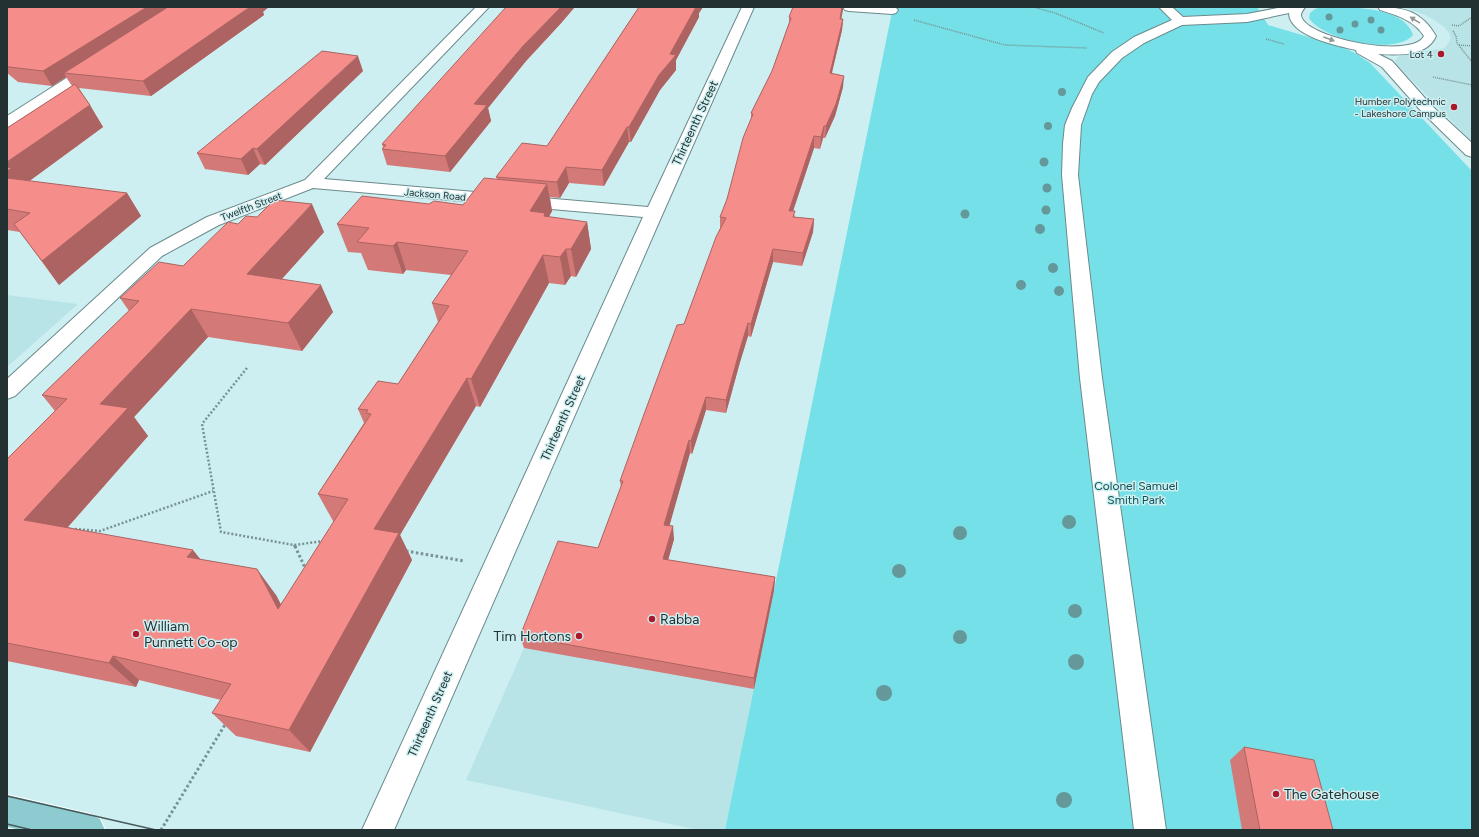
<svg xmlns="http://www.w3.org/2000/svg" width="1479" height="837" font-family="Figtree,sans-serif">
	<rect width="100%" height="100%" fill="#cdeff1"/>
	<path fill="#b9e4e7" d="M 1403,7 L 1472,7 L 1472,142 L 1396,64 L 1395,60 L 1400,55 L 1445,48 L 1450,40 L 1450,34 L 1444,27 L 1434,20 L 1425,15 Z
		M 7,295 L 78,304 L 7,367 Z
		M 562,554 L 774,590 L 725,830 L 698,830 L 466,780 L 524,648 Z"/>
	<path fill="#75e0e7" d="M 893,7 L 1257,7 L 1268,25 L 1342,47 L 1355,53 L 1370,63 L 1472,171 L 1472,830 L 725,830 Z
		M 1321,7 C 1346,7 1404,5 1413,35 C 1395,56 1323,40 1309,18 L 1310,13 L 1315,9 Z"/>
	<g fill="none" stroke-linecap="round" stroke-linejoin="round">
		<g stroke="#6b8a8c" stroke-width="2">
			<path id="minor" d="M 476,7 L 489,7 L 324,179 L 648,207 L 742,7 L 754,7 L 663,213 L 394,830 L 362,830 L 643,217 L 313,188 L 219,225 L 162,256 L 15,396 L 7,399 L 7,379 L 150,248 L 207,217 L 305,180 Z
				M 843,7 L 895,7 L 898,10 L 896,13 L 892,14 L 849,11 L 845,10 Z
				M 1159,7 L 1172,7 L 1183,17 L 1247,14 L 1283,7 L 1305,7 C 1304,9 1301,12 1301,15 C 1303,38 1413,60 1424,36 C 1414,20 1396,15 1380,10 L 1378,7 C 1405,7 1422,12 1436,36 C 1427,57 1398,55 1378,54 L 1392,61 L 1432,106 L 1472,143 L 1472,157 L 1466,155 L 1422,112 L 1382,67 L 1357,53 L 1356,50 C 1338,46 1289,36 1289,13 L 1247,22 L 1182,25 L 1144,43 L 1122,58 L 1099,82 L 1092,94 L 1081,125 L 1078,175 L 1102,378 L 1166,830 L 1134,830 L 1080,378 L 1062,175 L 1063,144 L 1065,125 L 1072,108 L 1088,77 L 1112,52 L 1134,37 L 1172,20 Z
				M 95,62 L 100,63 L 102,66 L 100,69 L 12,126 L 7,128 L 7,116 L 90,63 Z"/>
		</g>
		<g stroke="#fff" stroke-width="2">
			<path id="major" d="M 7,795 L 89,814 L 100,819 L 105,830 L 21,830 L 7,827 Z"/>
		</g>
		<path stroke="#799192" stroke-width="1.5" stroke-dasharray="1 1" stroke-linecap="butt" d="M 1033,7 L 1055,13 L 1104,33
			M 914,20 L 1005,45 L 1087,48
			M 1452,25 L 1459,26 L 1472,17
			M 1453,31 L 1456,36 L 1457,43 L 1472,62
			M 1266,39 L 1284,44
			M 1459,45 L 1472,46
			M 1433,77 L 1472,85"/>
		<path stroke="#799192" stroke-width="2.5" stroke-dasharray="2 2" stroke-linecap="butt" d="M 247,368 L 202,424 L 221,532 L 294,545 L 324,541
			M 75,529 L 100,531 L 213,491
			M 294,545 L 295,547"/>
		<path stroke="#799192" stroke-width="3" stroke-dasharray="2.5 2.5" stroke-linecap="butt" d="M 295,546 L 306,570
			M 406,551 L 464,561
			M 161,830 L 226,723"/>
		<use href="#minor" fill="#fff" fill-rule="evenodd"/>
		<use href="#major" fill="#8cccd0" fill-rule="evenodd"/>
		<path stroke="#485a5b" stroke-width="1.5" d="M 7,796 L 156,830
			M 7,824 L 32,830"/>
	</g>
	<g fill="#64989b">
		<circle cx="1329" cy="17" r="3.5"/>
		<circle cx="1371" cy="20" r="3.5"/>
		<circle cx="1355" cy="24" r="3.5"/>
		<circle cx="1340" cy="30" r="3.5"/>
		<circle cx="1381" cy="30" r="3.5"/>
		<circle cx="1062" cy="92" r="4"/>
		<circle cx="1048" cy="126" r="4"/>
		<circle cx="1044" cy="162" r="4.5"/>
		<circle cx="1047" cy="188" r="4.5"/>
		<circle cx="1046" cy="210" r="4.5"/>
		<circle cx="965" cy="214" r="4.5"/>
		<circle cx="1040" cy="229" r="5"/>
		<circle cx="1053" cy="268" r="5"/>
		<circle cx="1021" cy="285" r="5"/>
		<circle cx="1059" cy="291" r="5"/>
		<circle cx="1069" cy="522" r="7"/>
		<circle cx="960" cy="533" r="7"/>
		<circle cx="899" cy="571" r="7"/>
		<circle cx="1075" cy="611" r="7"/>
		<circle cx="960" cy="637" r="7"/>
		<circle cx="1076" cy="662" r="8"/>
		<circle cx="884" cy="693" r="8"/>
		<circle cx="1064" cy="800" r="8"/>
	</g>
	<path fill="#d37a78" d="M 7,7 L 263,12 L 264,15 L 151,96 L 79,88 L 103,127 L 29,181 L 127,193 L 141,216 L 59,285 L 20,232 L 7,230 L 7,128 L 72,86 L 66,77 L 52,86 L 18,82 L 7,73 Z
		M 639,7 L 703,7 L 699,13 L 699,17 L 676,60 L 676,70 L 660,90 L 631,142 L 629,142 L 604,186 L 569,183 L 560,198 L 550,197 L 552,211 L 549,217 L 587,222 L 591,249 L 576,277 L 571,276 L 565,285 L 549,283 L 480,407 L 476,406 L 400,535 L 412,560 L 310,752 L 236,736 L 212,713 L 221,700 L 139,680 L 136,687 L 7,661 L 7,459 L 55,411 L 42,395 L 129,311 L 120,298 L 183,266 L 238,224 L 324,232 L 282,279 L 333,312 L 302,351 L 208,337 L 134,417 L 148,436 L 68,527 L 201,560 L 276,595 L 281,605 L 334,521 L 333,521 L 318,494 L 364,423 L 358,409 L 398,384 L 438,322 L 432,303 L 451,275 L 406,270 L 403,274 L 368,270 L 361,253 L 348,252 L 337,224 L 429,204 L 463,205 L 497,179 L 496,177 L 547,146 Z
		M 793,7 L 843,7 L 841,19 L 843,19 L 842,30 L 832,73 L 843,87 L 835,116 L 825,138 L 823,138 L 820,149 L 814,148 L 793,211 L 795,217 L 814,219 L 813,232 L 802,266 L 773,262 L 751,337 L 748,336 L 740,362 L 726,413 L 706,410 L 692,454 L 690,453 L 669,526 L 674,539 L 668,560 L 775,577 L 774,590 L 754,689 L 524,648 L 520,636 L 598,548 L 621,487 L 620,481 L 684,324 L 720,228 L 720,217 L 727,199 L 751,120 L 751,113 L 772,71 L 789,23 L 789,17 Z
		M 563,21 L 526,61 L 488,108 L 491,121 L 450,172 L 387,165 L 382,149 L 383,148 L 382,144 Z
		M 363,71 L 265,165 L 260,164 L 248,175 L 205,169 L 197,153 Z
		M 1244,747 L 1333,830 L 1242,830 L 1230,760 Z"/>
	<path fill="#ac6361" d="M 147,7 L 176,7 L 64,73 L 66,77 L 52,86 L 43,71 Z
		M 250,7 L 269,7 L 263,12 L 264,15 L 151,96 L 143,81 Z
		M 561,7 L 575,7 L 563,21 L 526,61 L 488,108 L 491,121 L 450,172 L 445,156 L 474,104 L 523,46 Z
		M 696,7 L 703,7 L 699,13 L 699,17 L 676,60 L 676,70 L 660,90 L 631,142 L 629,127 Z
		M 842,7 L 843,7 L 843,10 L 839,30 L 840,19 Z
		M 843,19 L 842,30 L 829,84 L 830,73 Z
		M 358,56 L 363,71 L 265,165 L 257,149 Z
		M 844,76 L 843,87 L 835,116 L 825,138 L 826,126 Z
		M 90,105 L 103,127 L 24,185 L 7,189 L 7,162 Z
		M 824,126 L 823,138 L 820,149 L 821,137 Z
		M 627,127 L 629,142 L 604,186 L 602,170 Z
		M 814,136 L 814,148 L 789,223 L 789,211 Z
		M 253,148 L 260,164 L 248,175 L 241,159 Z
		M 566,167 L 569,183 L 560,198 L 557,182 Z
		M 547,184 L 552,211 L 547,220 L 530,211 Z
		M 127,193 L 141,216 L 59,285 L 42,261 Z
		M 312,204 L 324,232 L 261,302 L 247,274 Z
		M 814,219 L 813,232 L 802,266 L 803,253 Z
		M 587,222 L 591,249 L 576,277 L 571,249 Z
		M 397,242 L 406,270 L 403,274 L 393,246 Z
		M 566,249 L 571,276 L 565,285 L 560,257 Z
		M 773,249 L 773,262 L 751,337 L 751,324 Z
		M 543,255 L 549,283 L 480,407 L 471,379 Z
		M 321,285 L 333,312 L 302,351 L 288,323 Z
		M 191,309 L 208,337 L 134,417 L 148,436 L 51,546 L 24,520 L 100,404 Z
		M 748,323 L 748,336 L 740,362 L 726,413 L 726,400 L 740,349 Z
		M 467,378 L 476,406 L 400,535 L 412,560 L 310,752 L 289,730 L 374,529 Z
		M 706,397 L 706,410 L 692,454 L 691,441 Z
		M 689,440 L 690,453 L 666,538 L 664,525 Z
		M 673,526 L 674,539 L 665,571 L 663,559 Z
		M 193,550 L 214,576 L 187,557 Z
		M 257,569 L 276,595 L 297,635 L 278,609 Z
		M 775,577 L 774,590 L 754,689 L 754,678 Z
		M 113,656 L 139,680 L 136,687 L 109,663 Z"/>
	<path fill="#f58e8b" stroke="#ac6361" d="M 7,7 L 147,7 L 43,71 L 9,67 L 7,66 Z
		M 168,7 L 250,7 L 143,81 L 64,73 Z
		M 506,7 L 561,7 L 523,46 L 474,104 L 487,105 L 445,156 L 382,149 L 386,145 L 382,144 Z
		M 639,7 L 696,7 L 670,54 L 676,55 L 659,75 L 629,127 L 627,127 L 602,170 L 566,167 L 557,182 L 496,177 L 522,143 L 547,146 Z
		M 793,7 L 842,7 L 840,19 L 843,19 L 830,73 L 844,76 L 836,104 L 826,126 L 824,126 L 821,137 L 814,136 L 789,211 L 795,211 L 793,217 L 814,219 L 803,253 L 773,249 L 751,324 L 748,323 L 740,349 L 726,400 L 706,397 L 691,441 L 689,440 L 664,525 L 673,526 L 663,559 L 775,577 L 754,678 L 520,636 L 558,541 L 598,548 L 623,481 L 620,481 L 643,417 L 677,325 L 684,324 L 716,237 L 726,218 L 720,217 L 727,199 L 743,138 L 753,114 L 751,113 L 772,71 L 791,18 L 789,17 Z
		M 322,51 L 358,56 L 257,149 L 253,148 L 241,159 L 197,153 Z
		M 75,84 L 90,105 L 7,162 L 7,128 Z
		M 7,167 L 12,168 L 7,171 Z
		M 7,178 L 127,193 L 42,261 L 14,224 L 30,213 L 7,209 Z
		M 484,178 L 547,184 L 530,211 L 545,213 L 544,216 L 587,222 L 571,249 L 566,249 L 560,257 L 543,255 L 471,379 L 467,378 L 374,529 L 399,533 L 289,730 L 212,713 L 231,684 L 113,656 L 109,663 L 7,643 L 7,459 L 67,399 L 42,395 L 139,301 L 120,298 L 159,262 L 183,266 L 228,222 L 238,224 L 246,216 L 257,217 L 274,200 L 312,204 L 247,274 L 321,285 L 288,323 L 191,309 L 100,404 L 128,408 L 24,520 L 193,550 L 187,557 L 257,569 L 278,609 L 348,499 L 318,494 L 371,414 L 366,413 L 368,410 L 358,409 L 378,381 L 398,384 L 449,306 L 432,303 L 468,251 L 397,242 L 393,246 L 357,242 L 369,228 L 337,224 L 362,196 L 429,204 L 434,201 L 463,205 Z
		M 1244,747 L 1314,760 L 1333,830 L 1260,830 Z"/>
	<defs><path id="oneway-solid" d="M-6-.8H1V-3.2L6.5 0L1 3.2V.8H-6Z"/></defs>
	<g fill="#929898">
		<use href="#oneway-solid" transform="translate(1415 20) rotate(-148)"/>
		<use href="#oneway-solid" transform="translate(1329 39) rotate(20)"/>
	</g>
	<g fill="#ac172b" stroke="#cdeff1" stroke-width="1.5">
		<circle cx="1441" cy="54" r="4"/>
		<circle cx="1454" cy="107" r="4"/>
		<circle cx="652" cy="619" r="4"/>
		<circle cx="136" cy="634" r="4"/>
		<circle cx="579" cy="636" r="4"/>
		<circle cx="1276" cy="794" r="4"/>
	</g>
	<g text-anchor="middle" stroke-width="3" stroke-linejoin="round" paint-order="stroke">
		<g font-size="10" fill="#243132" stroke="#cdeff1" text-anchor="end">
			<text x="1433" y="58">Lot 4</text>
			<text x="1446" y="105">Humber Polytechnic<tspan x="1446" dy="12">- Lakeshore Campus</tspan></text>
		</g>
		<g font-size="10" fill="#243132" stroke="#cdeff1">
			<text transform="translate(435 194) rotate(5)" y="4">Jackson Road</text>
			<text transform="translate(251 206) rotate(-21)" y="4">Twelfth Street</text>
		</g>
		<g font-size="12" fill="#243132" stroke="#cdeff1">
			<text transform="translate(695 123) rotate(-65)" y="4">Thirteenth Street</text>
			<text transform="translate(563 418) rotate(-66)" y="4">Thirteenth Street</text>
			<text transform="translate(430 714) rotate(-66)" y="4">Thirteenth Street</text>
		</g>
		<g font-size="12" fill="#0f5155" stroke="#cdeff1">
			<text x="1136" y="490">Colonel Samuel<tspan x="1136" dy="14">Smith Park</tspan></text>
		</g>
		<g font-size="14" fill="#243132" stroke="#cdeff1" text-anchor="start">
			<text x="660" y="624">Rabba</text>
			<text x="144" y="631">William<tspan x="144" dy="16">Punnett Co-op</tspan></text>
			<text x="571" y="641" text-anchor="end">Tim Hortons</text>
			<text x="1284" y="799">The Gatehouse</text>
		</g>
	</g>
	<rect width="1479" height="837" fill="none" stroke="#243132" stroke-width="16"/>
</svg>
